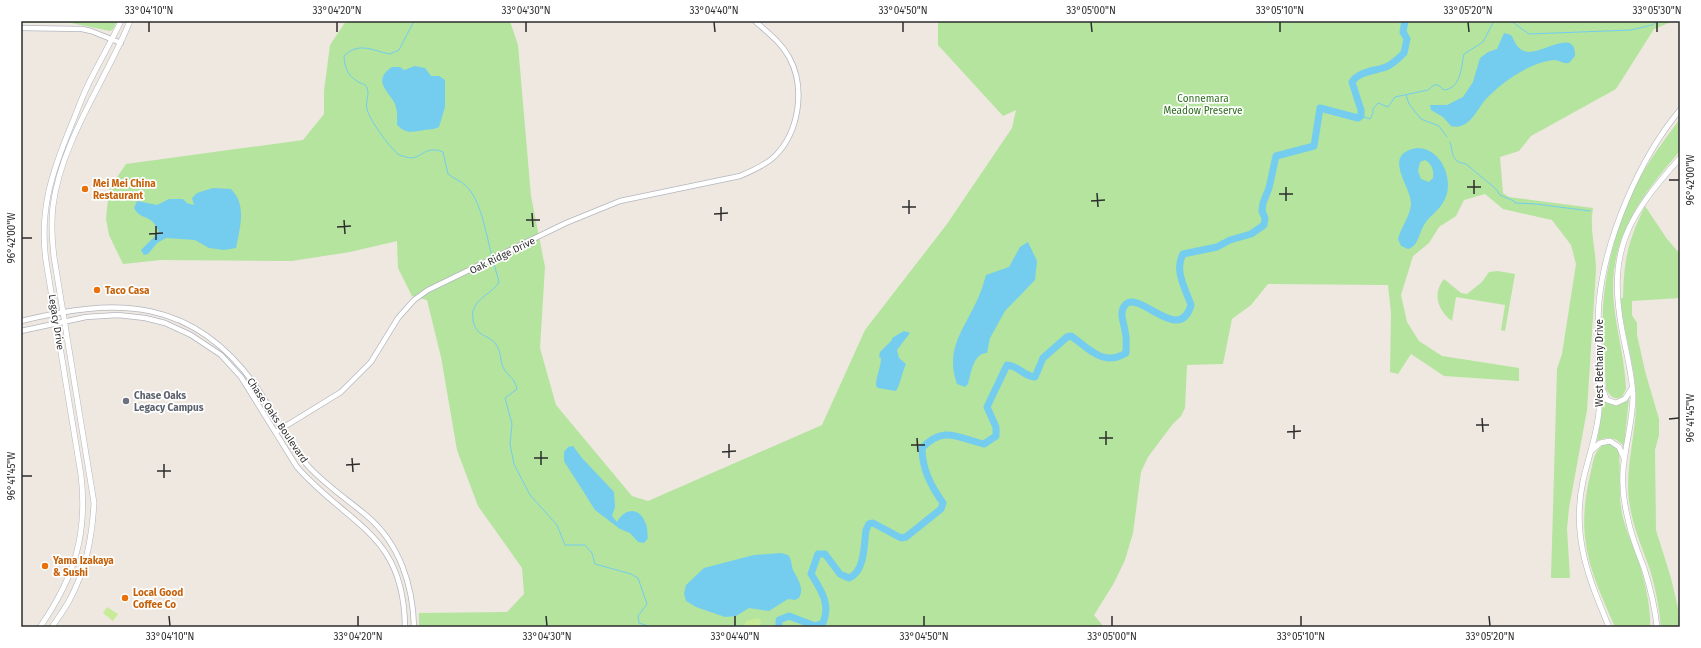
<svg xmlns="http://www.w3.org/2000/svg" width="1701" height="648" font-family="'Fira Sans',sans-serif">
	<rect width="100%" height="100%" fill="#eee8e0"/>
	<path fill="#b4e49d" d="M 21,21 L 117,21 L 113,29 L 110,31 L 71,23 L 21,23 Z
		M 346,21 L 510,21 L 518,45 L 531,196 L 545,267 L 540,348 L 556,405 L 632,496 L 648,501 L 822,425 L 865,330 L 947,224 L 1012,128 L 1016,110 L 1003,116 L 938,45 L 938,21 L 1674,21 L 1654,29 L 1616,89 L 1531,136 L 1519,151 L 1500,157 L 1503,193 L 1509,197 L 1593,208 C 1589,229 1596,249 1596,270 L 1587,410 L 1569,508 L 1567,529 L 1570,578 L 1551,578 L 1557,369 L 1562,354 L 1576,264 L 1571,245 L 1552,220 L 1503,209 L 1485,194 L 1464,200 L 1456,216 L 1439,227 L 1429,243 L 1413,256 L 1401,295 L 1407,322 L 1419,341 L 1442,356 L 1519,368 L 1519,381 L 1444,376 L 1411,354 L 1398,374 L 1390,372 L 1391,313 L 1388,285 L 1268,284 L 1251,305 L 1232,319 L 1223,364 L 1187,365 L 1185,408 L 1181,416 L 1172,425 L 1148,457 L 1141,472 L 1133,533 L 1125,560 L 1114,583 L 1094,615 L 1104,627 L 419,627 L 419,613 L 507,612 L 524,594 L 522,568 L 478,506 L 457,450 L 441,357 L 427,300 L 412,296 L 398,268 L 397,241 L 350,252 L 292,261 L 161,260 L 123,264 L 109,235 L 106,219 L 109,189 L 126,164 L 303,140 L 324,114 L 324,91 L 330,45 Z
		M 1680,119 L 1680,151 C 1640,197 1607,240 1614,305 C 1617,333 1625,361 1626,389 L 1622,397 C 1613,401 1610,395 1606,389 C 1605,362 1602,335 1603,307 C 1606,261 1621,209 1645,169 C 1655,152 1668,135 1680,119 Z
		M 1645,206 L 1667,239 L 1680,254 L 1680,298 L 1632,301 L 1632,315 L 1637,323 L 1637,335 L 1645,371 L 1659,419 L 1659,435 L 1655,450 L 1656,530 L 1671,578 L 1678,608 L 1680,627 L 1661,627 C 1659,608 1656,589 1650,570 C 1642,547 1632,525 1629,500 C 1625,465 1637,432 1636,397 C 1635,363 1623,331 1620,298 L 1623,298 C 1624,259 1628,241 1645,206 Z
		M 1498,271 L 1515,274 L 1505,331 L 1501,330 L 1505,305 L 1456,297 L 1452,321 C 1438,311 1432,293 1444,279 L 1461,293 L 1467,294 L 1482,282 L 1489,272 Z
		M 1604,398 L 1619,404 L 1629,398 L 1624,446 C 1615,437 1608,436 1597,441 Z
		M 1608,443 C 1611,445 1616,447 1618,450 C 1621,455 1619,496 1621,507 C 1623,526 1633,544 1639,562 C 1645,583 1651,607 1650,627 L 1615,627 C 1589,568 1575,537 1591,471 C 1594,458 1595,447 1608,443 Z"/>
	<path fill="#c7eb99" d="M 107,607 L 118,614 L 113,621 L 103,613 Z
		M 758,618 L 761,620 L 760,627 L 744,626 L 746,621 Z"/>
	<path fill="#74cdef" fill-rule="evenodd" d="M 1504,33 L 1511,35 C 1515,41 1516,48 1524,51 C 1538,58 1576,25 1575,56 L 1569,63 C 1563,64 1559,60 1554,60 C 1531,62 1503,81 1487,98 C 1477,108 1470,131 1451,126 L 1443,117 L 1431,110 L 1430,105 L 1447,105 L 1463,97 L 1473,82 L 1480,58 L 1488,52 L 1497,49 Z
		M 415,66 L 425,68 L 431,76 L 439,76 L 445,80 L 445,107 L 439,127 C 433,130 430,129 424,130 C 412,132 406,134 397,125 C 397,117 398,110 394,102 C 386,89 373,80 392,67 L 400,67 L 404,70 Z
		M 1417,148 C 1442,148 1455,181 1444,201 C 1439,211 1429,216 1424,225 C 1419,233 1418,247 1408,249 L 1401,246 L 1398,239 C 1401,227 1410,217 1411,204 C 1412,187 1380,154 1417,148 ZM 1425,160 C 1432,164 1434,170 1433,178 L 1429,182 L 1421,179 L 1418,171 L 1420,162 Z
		M 213,188 L 231,189 C 247,205 240,227 236,248 L 224,250 L 209,248 L 195,240 L 166,238 L 157,243 L 148,254 L 144,255 L 141,250 L 159,232 C 157,229 155,224 152,221 C 144,215 140,218 134,208 L 137,201 L 157,205 L 169,199 L 183,199 L 187,203 L 194,205 L 192,198 L 197,193 Z
		M 1028,242 L 1037,261 L 1035,280 L 1005,311 L 990,338 L 987,353 C 973,353 971,374 968,384 L 965,387 L 957,384 C 944,348 966,327 979,296 C 982,289 984,282 986,275 L 1009,267 L 1020,247 Z
		M 904,331 L 910,333 L 897,350 L 899,358 L 906,364 C 902,372 901,383 896,391 L 878,388 L 876,386 C 876,376 881,367 881,358 L 879,357 L 880,352 L 892,340 L 892,338 Z
		M 573,446 L 582,458 L 614,492 L 615,507 L 612,516 L 617,522 C 625,508 639,507 645,522 C 648,527 647,533 648,538 L 644,543 L 638,542 L 630,533 L 620,529 L 595,510 L 564,461 L 564,452 L 568,447 Z
		M 781,553 L 788,555 C 792,560 791,564 793,570 C 797,578 805,588 799,598 L 795,600 L 788,599 L 769,611 L 749,608 L 736,616 L 725,617 L 696,607 L 686,601 L 684,594 L 686,585 L 704,568 L 754,555 Z"/>
	<g fill="none" stroke-linecap="round" stroke-linejoin="round">
		<path stroke="#74cdef" stroke-width="1" d="M 414,21 L 399,50 L 390,54 C 373,51 359,41 344,56 C 345,70 348,76 360,83 C 363,84 366,84 367,88 C 370,95 365,102 367,109 C 369,119 389,147 398,154 C 400,156 404,156 406,157 C 421,162 423,144 443,152 L 448,174 C 453,178 461,181 466,186 C 481,199 487,238 492,257
			M 1511,21 L 1529,34 L 1631,30 L 1652,25 L 1658,21
			M 1406,95 L 1409,104 L 1421,119 L 1439,126 L 1447,137
			M 1361,116 L 1370,119 L 1373,113 L 1373,109 L 1378,103 L 1388,107 L 1395,97 L 1428,90 L 1434,85 L 1438,85 L 1444,90 C 1461,88 1461,68 1464,54 L 1483,42 L 1494,21
			M 1450,142 C 1454,154 1450,161 1466,164 L 1496,189 L 1500,195 L 1514,201 L 1515,203 L 1536,204 L 1590,211
			M 493,260 L 499,282 C 493,293 477,297 473,311 C 472,313 473,317 473,320 C 476,338 490,334 497,346 C 501,352 500,360 503,367 C 507,376 514,376 517,389 L 505,398 L 512,424 L 510,444 L 514,464 L 530,495 L 557,525 L 565,545 L 585,545 L 592,553 L 595,564 L 631,574 L 638,578 L 647,604 L 638,616 L 639,623 L 651,627"/>
		<path stroke="#74cdef" stroke-width="7" d="M 779,627 L 779,620 L 789,616 L 815,626 L 823,623 C 831,604 821,590 811,574 L 818,554 L 825,554 L 840,574 L 849,578 C 865,572 864,544 866,530 L 869,524 L 873,523 L 901,538 L 906,537 L 941,509 L 943,503 C 931,486 922,469 922,448 C 944,425 958,438 984,444 L 996,436 L 996,427 L 987,407 L 1007,365 C 1019,366 1023,376 1035,377 L 1043,358 L 1067,337 L 1071,336 C 1090,349 1103,367 1126,353 C 1126,346 1127,338 1125,331 C 1124,322 1118,312 1126,304 C 1140,291 1180,345 1191,305 C 1185,288 1174,270 1183,254 L 1217,247 L 1230,240 L 1251,234 L 1264,225 L 1265,218 L 1262,211 L 1263,203 L 1269,188 L 1276,156 L 1314,146 L 1320,108 L 1358,118 L 1361,116 L 1361,110 L 1352,82 C 1359,71 1375,71 1386,67 C 1393,64 1399,58 1404,53 L 1407,39 L 1403,32 L 1405,21"/>
		<g stroke="#b3b6c0" stroke-width="6">
			<path id="tertiary" d="M 21,28 L 82,29 L 91,31 L 121,43
				M 21,321 C 117,297 193,298 255,385 C 273,410 288,446 310,468 C 327,486 348,500 367,516 C 400,544 413,586 414,627
				M 21,331 L 86,317 L 118,315 L 145,318 L 165,323 L 191,335 L 221,355 L 241,377 L 297,467 C 349,526 404,533 405,627
				M 276,432 L 341,392 L 371,362 L 398,318 L 414,300 L 428,290 L 566,223 L 620,201 L 740,176 C 752,171 766,165 775,156 C 799,132 806,88 789,57 C 781,42 767,32 755,21"/>
		</g>
		<g stroke="#b3b6c0" stroke-width="6">
			<path id="secondary" d="M 1601,386 L 1607,400 L 1616,403 L 1625,399 L 1632,388
				M 1592,450 L 1600,443 L 1610,441 L 1619,447 L 1624,458
				M 40,627 C 74,578 88,535 81,475 L 46,261 C 39,210 52,172 71,126 C 78,109 84,91 93,75 C 102,57 112,40 121,21
				M 52,627 C 58,618 64,610 69,601 C 86,570 92,538 94,503 L 54,257 C 52,240 51,223 53,206 C 61,141 106,80 130,21
				M 1609,627 C 1589,579 1571,536 1583,481 C 1588,458 1597,435 1599,411 C 1601,375 1596,338 1599,302 C 1605,239 1639,159 1680,110
				M 1657,627 C 1655,607 1650,587 1644,568 C 1638,552 1631,536 1628,519 C 1624,504 1622,486 1623,471 C 1625,445 1633,421 1633,395 C 1632,373 1626,352 1622,330 C 1607,250 1628,216 1680,158"/>
		</g>
		<use href="#tertiary" stroke="#fff" stroke-width="4.5"/>
		<use href="#secondary" stroke="#fff" stroke-width="5"/>
	</g>
	<path fill="none" stroke="#2d2d2d" stroke-width="1.5" d="M 149,22 L 149,32M 337,22 L 337,32M 526,22 L 526,32M 714,22 L 715,32M 903,22 L 903,32M 1091,22 L 1092,32M 1280,22 L 1280,32M 1468,22 L 1469,32M 1657,22 L 1657,32M 1474,180 L 1474,194M 1669,180 L 1679,180M 1286,187 L 1286,201M 1467,187 L 1481,187M 1097,193 L 1098,207M 1279,194 L 1293,194M 909,200 L 909,214M 1091,201 L 1105,200M 721,207 L 721,221M 902,207 L 916,207M 532,213 L 533,227M 714,214 L 728,213M 344,220 L 345,234M 526,220 L 540,220M 156,226 L 156,240M 337,227 L 351,226M 149,234 L 163,233M 22,238 L 32,238M 1482,418 L 1483,432M 1669,419 L 1679,418M 1294,425 L 1294,439M 1476,425 L 1489,425M 1106,431 L 1106,445M 1287,432 L 1301,431M 917,438 L 918,452M 1099,438 L 1113,438M 729,444 L 729,458M 911,445 L 925,445M 541,451 L 541,465M 722,452 L 736,451M 352,458 L 353,472M 534,458 L 548,458M 164,464 L 164,478M 346,465 L 360,464M 157,471 L 171,471M 22,476 L 32,476M 169,616 L 170,626M 358,616 L 358,626M 546,616 L 547,626M 735,616 L 735,626M 924,616 L 924,626M 1112,616 L 1112,626M 1301,616 L 1301,626M 1489,616 L 1490,626"/>
	<g fill="#e8710a" stroke="#fff" stroke-width="1.5">
		<circle cx="85" cy="189" r="4"/>
		<circle cx="97" cy="290" r="4"/>
		<circle cx="45" cy="566" r="4"/>
		<circle cx="125" cy="598" r="4"/>
	</g>
	<circle fill="#6b7280" stroke="#fff" stroke-width="1.5" cx="126" cy="401" r="4"/>
	<g text-anchor="middle" stroke-width="3.5" stroke-linejoin="round" paint-order="stroke">
		<g font-size="10" fill="#2b6c1b" stroke="#fff">
			<text x="1203" y="102">Connemara<tspan x="1203" dy="12">Meadow Preserve</tspan></text>
		</g>
		<g font-size="10" font-weight="bold" fill="#c56008" stroke="#fff" text-anchor="start">
			<text x="93" y="187">Mei Mei China<tspan x="93" dy="12">Restaurant</tspan></text>
			<text x="105" y="294">Taco Casa</text>
			<text x="53" y="564">Yama Izakaya<tspan x="53" dy="12">&amp; Sushi</tspan></text>
			<text x="133" y="596">Local Good<tspan x="133" dy="12">Coffee Co</tspan></text>
		</g>
		<g font-size="10" fill="#2d2d2d" stroke="#fff">
			<text transform="translate(502 255) rotate(-26)" y="4">Oak Ridge Drive</text>
			<text transform="translate(57 322) rotate(81)" y="4">Legacy Drive</text>
			<text transform="translate(1599 363) rotate(-90)" y="4">West Bethany Drive</text>
			<text transform="translate(278 420) rotate(56)" y="4">Chase Oaks Boulevard</text>
		</g>
		<g font-size="10" font-weight="bold" fill="#5b616d" stroke="#fff" text-anchor="start">
			<text x="134" y="399">Chase Oaks<tspan x="134" dy="12">Legacy Campus</tspan></text>
		</g>
	</g>
	<rect width="1701" height="648" fill="none" stroke="#ffffff" stroke-width="44"/>
	<rect x="22" y="22" width="1657" height="604" fill="none" stroke="#2d2d2d" stroke-width="1.5"/>
	<g font-size="10" text-anchor="middle" fill="#2d2d2d">
		<text x="149" y="14">33°04'10"N</text>
		<text x="337" y="14">33°04'20"N</text>
		<text x="526" y="14">33°04'30"N</text>
		<text x="714" y="14">33°04'40"N</text>
		<text x="903" y="14">33°04'50"N</text>
		<text x="1091" y="14">33°05'00"N</text>
		<text x="1280" y="14">33°05'10"N</text>
		<text x="1468" y="14">33°05'20"N</text>
		<text x="1657" y="14">33°05'30"N</text>
		<text transform="translate(1690 180) rotate(-90)" y="4">96°42'00"W</text>
		<text transform="translate(11 238) rotate(-90)" y="4">96°42'00"W</text>
		<text transform="translate(1690 418) rotate(-90)" y="4">96°41'45"W</text>
		<text transform="translate(11 476) rotate(-90)" y="4">96°41'45"W</text>
		<text x="170" y="640">33°04'10"N</text>
		<text x="358" y="640">33°04'20"N</text>
		<text x="547" y="640">33°04'30"N</text>
		<text x="735" y="640">33°04'40"N</text>
		<text x="924" y="640">33°04'50"N</text>
		<text x="1112" y="640">33°05'00"N</text>
		<text x="1301" y="640">33°05'10"N</text>
		<text x="1490" y="640">33°05'20"N</text>
	</g>
</svg>
